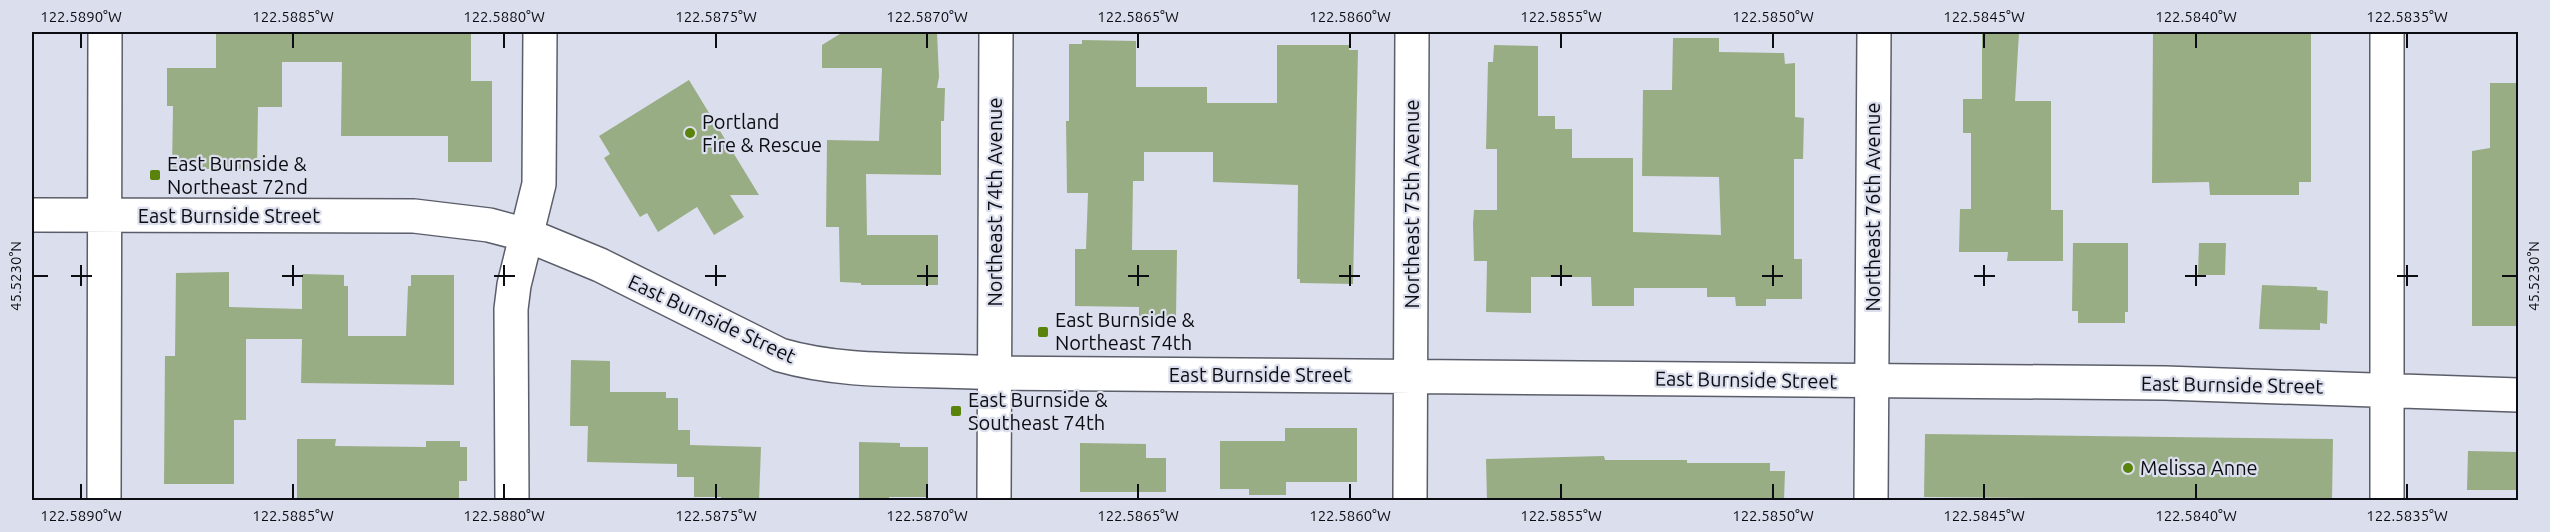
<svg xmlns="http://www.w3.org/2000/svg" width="2550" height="532" font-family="Ubuntu,sans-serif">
	<rect width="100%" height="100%" fill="#dbdeec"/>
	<path fill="#99ad84" d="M 216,32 L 471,32 L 471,81 L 492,81 L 492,162 L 448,162 L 448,136 L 341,136 L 342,62 L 282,62 L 282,107 L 258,107 L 257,169 L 172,169 L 173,106 L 167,106 L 167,68 L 216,68 Z
		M 843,32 L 937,32 L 939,77 L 937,88 L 945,88 L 944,121 L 941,121 L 941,175 L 866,174 L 867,235 L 938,235 L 938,285 L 861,285 L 861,283 L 840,282 L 839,227 L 826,227 L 827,140 L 879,141 L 882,68 L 822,68 L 822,45 Z
		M 1982,32 L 2019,32 L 2015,101 L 2051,101 L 2051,210 L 2063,210 L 2063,261 L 2007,261 L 2008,252 L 1959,252 L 1960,209 L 1971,209 L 1971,133 L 1963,133 L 1963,99 L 1982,99 Z
		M 2153,32 L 2311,32 L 2311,182 L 2299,182 L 2299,195 L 2210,195 L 2209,182 L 2152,183 Z
		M 1673,38 L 1719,38 L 1719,52 L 1784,53 L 1785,64 L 1795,63 L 1795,117 L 1804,118 L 1803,159 L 1794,159 L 1794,259 L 1802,259 L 1802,299 L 1766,299 L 1766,306 L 1736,306 L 1735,297 L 1707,297 L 1707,288 L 1634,288 L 1634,306 L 1592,306 L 1591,277 L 1531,277 L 1531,313 L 1486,312 L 1487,261 L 1474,261 L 1473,224 L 1474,210 L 1497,210 L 1497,149 L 1486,149 L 1488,62 L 1493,62 L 1494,45 L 1538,46 L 1538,116 L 1555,116 L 1555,129 L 1572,129 L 1572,158 L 1633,158 L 1633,232 L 1721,235 L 1719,177 L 1642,176 L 1643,90 L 1672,90 Z
		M 1082,40 L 1136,41 L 1136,87 L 1207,87 L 1207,103 L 1277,103 L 1277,45 L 1349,45 L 1349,50 L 1358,50 L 1353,284 L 1300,283 L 1300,279 L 1297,279 L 1298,185 L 1213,182 L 1213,152 L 1144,152 L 1144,181 L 1133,181 L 1132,250 L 1177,250 L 1176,317 L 1139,317 L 1139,307 L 1075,306 L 1075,249 L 1086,249 L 1088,193 L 1067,193 L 1066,121 L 1069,121 L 1069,44 L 1082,44 Z
		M 689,80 L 759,195 L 730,195 L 744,217 L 714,235 L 697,207 L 658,232 L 647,213 L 640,217 L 604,158 L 610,154 L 599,136 Z
		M 2490,83 L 2518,83 L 2518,326 L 2472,326 L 2472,151 L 2490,148 Z
		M 2073,243 L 2128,243 L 2128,312 L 2125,312 L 2125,323 L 2078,323 L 2078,311 L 2072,311 Z
		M 2199,243 L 2226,243 L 2225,275 L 2198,275 Z
		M 229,272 L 229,307 L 302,309 L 302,274 L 344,275 L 344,286 L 348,286 L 348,336 L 406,336 L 408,286 L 411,286 L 411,275 L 454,275 L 454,385 L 301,383 L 302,339 L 246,339 L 246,420 L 234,420 L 234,484 L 164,484 L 165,356 L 175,356 L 176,273 Z
		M 2262,285 L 2317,287 L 2317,290 L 2328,291 L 2327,324 L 2320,323 L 2320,330 L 2259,329 Z
		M 571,360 L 610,361 L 610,392 L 666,392 L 666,398 L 678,398 L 678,430 L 690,430 L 690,445 L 761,447 L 759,501 L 721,501 L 721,497 L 694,497 L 694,477 L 677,477 L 677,464 L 587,462 L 588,426 L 570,426 Z
		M 1285,428 L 1357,428 L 1357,482 L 1286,482 L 1286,495 L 1249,495 L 1249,489 L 1220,489 L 1220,441 L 1285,441 Z
		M 1925,434 L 2333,439 L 2332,501 L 1924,497 Z
		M 297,439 L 336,439 L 335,446 L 426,447 L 426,441 L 460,441 L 460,447 L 467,447 L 467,481 L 459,481 L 459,501 L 297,501 Z
		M 859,442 L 900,443 L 900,447 L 928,447 L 928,497 L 889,497 L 889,501 L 859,501 Z
		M 1080,443 L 1146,444 L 1146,458 L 1166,458 L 1166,492 L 1080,492 Z
		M 2468,451 L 2518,452 L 2518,490 L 2467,490 Z
		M 1604,456 L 1605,460 L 1687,460 L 1687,463 L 1770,463 L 1770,471 L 1785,471 L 1784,501 L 1487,501 L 1486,459 Z"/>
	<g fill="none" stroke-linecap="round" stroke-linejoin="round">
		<g stroke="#5b5e6a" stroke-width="36">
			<path id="minor" d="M 32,215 L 414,216 L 489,225 L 527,235 L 600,265 L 780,355 C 849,375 922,368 994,373 L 2165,383 L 2518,395
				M 104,500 L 105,32
				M 512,500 L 511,309 L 514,285 L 539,184 L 540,32
				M 994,500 L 996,32
				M 1410,500 L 1412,32
				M 1871,500 L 1874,32
				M 2387,500 L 2387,32"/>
		</g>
		<use href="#minor" stroke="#fff" stroke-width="33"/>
	</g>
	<path fill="none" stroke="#0c0d12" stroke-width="2" d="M 81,33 L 81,48M 293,33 L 293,48M 504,33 L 504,48M 716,33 L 716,48M 927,33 L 927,48M 1138,33 L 1138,48M 1350,33 L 1350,48M 1561,33 L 1561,48M 1773,33 L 1773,48M 1984,33 L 1984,48M 2196,33 L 2196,48M 2407,33 L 2407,48M 81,265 L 81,286M 293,265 L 293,286M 504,265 L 504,286M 716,265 L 716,286M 927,265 L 927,286M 1138,265 L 1138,286M 1350,265 L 1350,286M 1561,265 L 1561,286M 1773,265 L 1773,286M 1984,265 L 1984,286M 2196,265 L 2196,286M 2407,265 L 2407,286M 33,276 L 48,276M 71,276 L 92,276M 282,276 L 303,276M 494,276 L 515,276M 705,276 L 726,276M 917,276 L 938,276M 1128,276 L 1149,276M 1339,276 L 1360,276M 1551,276 L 1572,276M 1762,276 L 1783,276M 1974,276 L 1995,276M 2185,276 L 2206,276M 2397,276 L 2418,276M 2502,276 L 2517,276M 81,484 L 81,499M 293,484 L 293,499M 504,484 L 504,499M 716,484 L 716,499M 927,484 L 927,499M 1138,484 L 1138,499M 1350,484 L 1350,499M 1561,484 L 1561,499M 1773,484 L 1773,499M 1984,484 L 1984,499M 2196,484 L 2196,499M 2407,484 L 2407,499"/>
	<g fill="#59830b" stroke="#dbdeec" stroke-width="2">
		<circle cx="690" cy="133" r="6"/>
		<rect x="149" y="169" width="12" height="12" rx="3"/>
		<rect x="1037" y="326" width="12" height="12" rx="3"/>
		<rect x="950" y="405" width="12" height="12" rx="3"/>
		<circle cx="2128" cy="468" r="6"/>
	</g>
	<g text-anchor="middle" stroke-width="4.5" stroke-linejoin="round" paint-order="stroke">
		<g font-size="20" fill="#0c0d12" stroke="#dbdeec" text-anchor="start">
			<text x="702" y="129">Portland<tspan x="702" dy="23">Fire &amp; Rescue</tspan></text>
			<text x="167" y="171">East Burnside &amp;<tspan x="167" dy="23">Northeast 72nd</tspan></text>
			<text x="1055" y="327">East Burnside &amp;<tspan x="1055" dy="23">Northeast 74th</tspan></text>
			<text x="968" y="407">East Burnside &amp;<tspan x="968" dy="23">Southeast 74th</tspan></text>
			<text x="2140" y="475">Melissa Anne</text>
		</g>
		<g font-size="20" fill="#0c0d12" stroke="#dbdeec">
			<text transform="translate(995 202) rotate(-90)" y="7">Northeast 74th Avenue</text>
			<text transform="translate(1412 204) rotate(-90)" y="7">Northeast 75th Avenue</text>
			<text transform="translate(1873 207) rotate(-90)" y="7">Northeast 76th Avenue</text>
			<text x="229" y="223">East Burnside Street</text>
			<text transform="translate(712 319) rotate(25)" y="7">East Burnside Street</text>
			<text x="1260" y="382">East Burnside Street</text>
			<text transform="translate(1746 380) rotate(1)" y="7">East Burnside Street</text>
			<text transform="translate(2232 385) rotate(1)" y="7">East Burnside Street</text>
		</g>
	</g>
	<rect width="2550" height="532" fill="none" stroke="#dbdeec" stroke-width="66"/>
	<rect x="33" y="33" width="2484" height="466" fill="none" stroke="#0c0d12" stroke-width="2"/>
	<g font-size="15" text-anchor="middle" fill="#0c0d12">
		<text x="81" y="22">122.5890°W</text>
		<text x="293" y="22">122.5885°W</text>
		<text x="504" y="22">122.5880°W</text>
		<text x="716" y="22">122.5875°W</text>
		<text x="927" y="22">122.5870°W</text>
		<text x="1138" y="22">122.5865°W</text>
		<text x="1350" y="22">122.5860°W</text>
		<text x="1561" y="22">122.5855°W</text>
		<text x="1773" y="22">122.5850°W</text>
		<text x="1984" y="22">122.5845°W</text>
		<text x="2196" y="22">122.5840°W</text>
		<text x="2407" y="22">122.5835°W</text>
		<text transform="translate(16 276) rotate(-90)" y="5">45.5230°N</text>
		<text transform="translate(2534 276) rotate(-90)" y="5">45.5230°N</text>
		<text x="81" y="521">122.5890°W</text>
		<text x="293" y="521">122.5885°W</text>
		<text x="504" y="521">122.5880°W</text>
		<text x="716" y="521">122.5875°W</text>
		<text x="927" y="521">122.5870°W</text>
		<text x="1138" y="521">122.5865°W</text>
		<text x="1350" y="521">122.5860°W</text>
		<text x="1561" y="521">122.5855°W</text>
		<text x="1773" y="521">122.5850°W</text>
		<text x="1984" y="521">122.5845°W</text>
		<text x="2196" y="521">122.5840°W</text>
		<text x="2407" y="521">122.5835°W</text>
	</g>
</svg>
